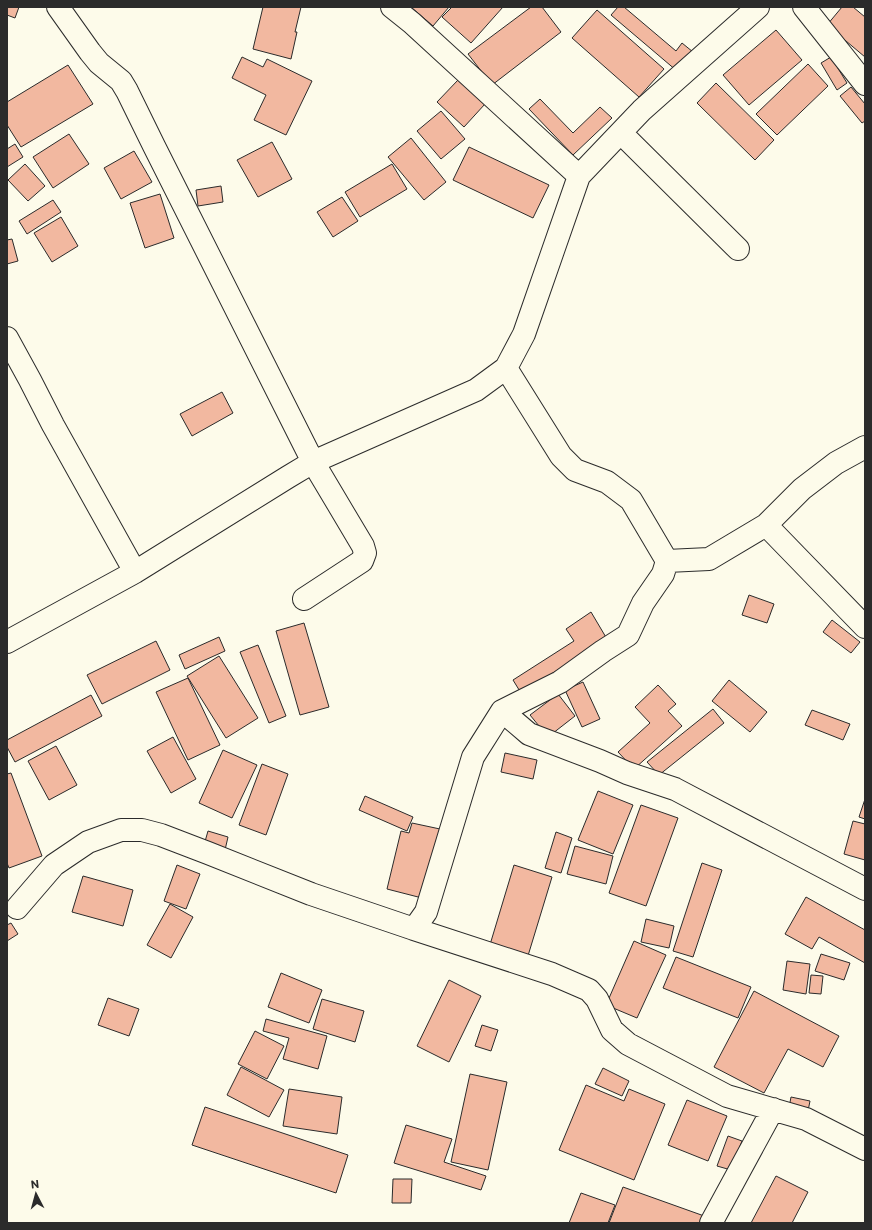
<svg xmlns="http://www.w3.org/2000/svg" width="872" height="1230" font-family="Commissioner,sans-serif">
	<rect width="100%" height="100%" fill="#fdfbea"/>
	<path fill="#f2b8a0" stroke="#2b2b2b" d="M 7,7 L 19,7 L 15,18 L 7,15 Z
		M 263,7 L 301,7 L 295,32 L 297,32 L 291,59 L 253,49 Z
		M 411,7 L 449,7 L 433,26 Z
		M 452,7 L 503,7 L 471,43 L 442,17 Z
		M 531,7 L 542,7 L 561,32 L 492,85 L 468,54 Z
		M 618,7 L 624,7 L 676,51 L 682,43 L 693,52 L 677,71 L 611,15 Z
		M 842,7 L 853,7 L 865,17 L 865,57 L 827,25 Z
		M 597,10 L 664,69 L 639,97 L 572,38 Z
		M 776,30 L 802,60 L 749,105 L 723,75 Z
		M 242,57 L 263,67 L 267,59 L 312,81 L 286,135 L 254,120 L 266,95 L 232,78 Z
		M 831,57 L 847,83 L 837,90 L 821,63 Z
		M 808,64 L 828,86 L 777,135 L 756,114 Z
		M 68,65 L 93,104 L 21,147 L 7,125 L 7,102 Z
		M 458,80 L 485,104 L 464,127 L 437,102 Z
		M 716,83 L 774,140 L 755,160 L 697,103 Z
		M 851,87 L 865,104 L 865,121 L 862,123 L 840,96 Z
		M 540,99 L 573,133 L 600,107 L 612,118 L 573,155 L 529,109 Z
		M 441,111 L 465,139 L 441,159 L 417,131 Z
		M 69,134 L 89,164 L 53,188 L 33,157 Z
		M 411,138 L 446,182 L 424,200 L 388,157 Z
		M 272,142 L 292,179 L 258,197 L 237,160 Z
		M 15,144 L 23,157 L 7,167 L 7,149 Z
		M 469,147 L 549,185 L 533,218 L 453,180 Z
		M 134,151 L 152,182 L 121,199 L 104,168 Z
		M 25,164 L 45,186 L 28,201 L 8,180 Z
		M 392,164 L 407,189 L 360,217 L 345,192 Z
		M 221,186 L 223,202 L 198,206 L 196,190 Z
		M 160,194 L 174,238 L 145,248 L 130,203 Z
		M 342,197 L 358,221 L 333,237 L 317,212 Z
		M 53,200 L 61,212 L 27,234 L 19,221 Z
		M 61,217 L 78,246 L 52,262 L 34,233 Z
		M 12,239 L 18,261 L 7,264 L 7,240 Z
		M 222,392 L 233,413 L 192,436 L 180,414 Z
		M 749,595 L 774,604 L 767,623 L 742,615 Z
		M 591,612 L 607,639 L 521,693 L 513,680 L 574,641 L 566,629 Z
		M 832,620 L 860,642 L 851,653 L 823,632 Z
		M 304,623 L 329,707 L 300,715 L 276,631 Z
		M 219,637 L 225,651 L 185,669 L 179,655 Z
		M 156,641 L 170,670 L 102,704 L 87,675 Z
		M 258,645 L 286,716 L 269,723 L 240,652 Z
		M 219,656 L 258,718 L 226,738 L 187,676 Z
		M 188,678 L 220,745 L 188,760 L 156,692 Z
		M 729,680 L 767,712 L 750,732 L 712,701 Z
		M 583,682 L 600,719 L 582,727 L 565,690 Z
		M 658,685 L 676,704 L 668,711 L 682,726 L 634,769 L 618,752 L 650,723 L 635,707 Z
		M 558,694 L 575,716 L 548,737 L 530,715 Z
		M 91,695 L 102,716 L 15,762 L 7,747 L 7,740 Z
		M 713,709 L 724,723 L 659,775 L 647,762 Z
		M 812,710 L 850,724 L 843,740 L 805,725 Z
		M 173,737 L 196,779 L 171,793 L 147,751 Z
		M 56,746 L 77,785 L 49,800 L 28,761 Z
		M 223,750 L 257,765 L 232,818 L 199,803 Z
		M 505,753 L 537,760 L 533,779 L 501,772 Z
		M 262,764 L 288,774 L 266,835 L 239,825 Z
		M 11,773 L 42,856 L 9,868 L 7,863 L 7,774 Z
		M 598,791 L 633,805 L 613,854 L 578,840 Z
		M 365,796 L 413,817 L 407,831 L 359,810 Z
		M 865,799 L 865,819 L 859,817 Z
		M 641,805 L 678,818 L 646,906 L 609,893 Z
		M 853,821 L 865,824 L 865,860 L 844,854 Z
		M 412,823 L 440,829 L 422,898 L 387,889 L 401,831 L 409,833 Z
		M 208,831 L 228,837 L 225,850 L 204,845 Z
		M 556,832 L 572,838 L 561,873 L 545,868 Z
		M 575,846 L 613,856 L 606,884 L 567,874 Z
		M 702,863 L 722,870 L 693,957 L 673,951 Z
		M 177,865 L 200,874 L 186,909 L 164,901 Z
		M 514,865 L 552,877 L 527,959 L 489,948 Z
		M 83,876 L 133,890 L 123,926 L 72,912 Z
		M 806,897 L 865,930 L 865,963 L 819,937 L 812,949 L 785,934 Z
		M 170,904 L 193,917 L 171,958 L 147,945 Z
		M 646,919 L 674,926 L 669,948 L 641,942 Z
		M 11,923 L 18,934 L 7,941 L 7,925 Z
		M 634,941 L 666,955 L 637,1018 L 606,1005 Z
		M 821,954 L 850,963 L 844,980 L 815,971 Z
		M 676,957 L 751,987 L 738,1018 L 663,988 Z
		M 787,961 L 810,964 L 806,994 L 783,990 Z
		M 281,973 L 322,990 L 309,1023 L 268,1007 Z
		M 811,975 L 823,976 L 821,994 L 809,993 Z
		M 449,980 L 481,996 L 449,1062 L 417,1046 Z
		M 754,991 L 839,1036 L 823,1067 L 788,1049 L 764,1093 L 714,1067 Z
		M 108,998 L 139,1009 L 129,1036 L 98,1025 Z
		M 322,999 L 364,1011 L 355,1042 L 313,1029 Z
		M 266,1019 L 327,1036 L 318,1069 L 283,1059 L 289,1038 L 263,1031 Z
		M 482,1025 L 498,1030 L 491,1051 L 475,1046 Z
		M 255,1031 L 284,1046 L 267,1079 L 238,1064 Z
		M 241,1067 L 284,1090 L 269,1117 L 227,1095 Z
		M 603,1068 L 629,1081 L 622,1096 L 595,1084 Z
		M 470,1074 L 507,1082 L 488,1170 L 451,1162 Z
		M 586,1085 L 624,1101 L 629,1089 L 665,1104 L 634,1180 L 559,1150 Z
		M 289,1089 L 342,1097 L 337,1134 L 283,1126 Z
		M 791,1097 L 810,1101 L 807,1116 L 788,1113 Z
		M 687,1100 L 727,1116 L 708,1161 L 668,1145 Z
		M 205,1107 L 348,1155 L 336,1193 L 192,1145 Z
		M 406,1125 L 452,1139 L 444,1162 L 486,1176 L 481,1190 L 394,1163 Z
		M 728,1136 L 742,1141 L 731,1170 L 717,1166 Z
		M 776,1176 L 808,1192 L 792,1223 L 751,1223 Z
		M 393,1179 L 412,1179 L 411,1203 L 392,1203 Z
		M 623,1187 L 707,1217 L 704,1223 L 609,1223 Z
		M 581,1193 L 615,1205 L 608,1223 L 569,1223 Z"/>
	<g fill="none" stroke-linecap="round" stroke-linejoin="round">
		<g stroke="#2b2b2b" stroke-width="24">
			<path id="minor" d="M 58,7 L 90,52 L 99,63 L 121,81 L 127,91 L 154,146 L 313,462 L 363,546 L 365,553 L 362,561 L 304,599
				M 392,7 L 412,23 L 579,176
				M 804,7 L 865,84
				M 621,133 L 738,249
				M 7,338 L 30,380 L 53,425 L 135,572
				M 506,368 L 561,456 L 575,470 L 607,482 L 631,500 L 667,561 L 663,574 L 643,603 L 628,635 L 603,651 L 560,682 L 502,711 L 473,757 L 426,912 L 414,929 L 552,974 L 589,990 L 597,999 L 612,1030 L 628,1044 L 727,1096 L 806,1119 L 865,1149
				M 766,525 L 865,627
				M 667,561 L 709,559 L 766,525 L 802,489 L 836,463 L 865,447
				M 7,642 L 135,572 L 288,477 L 313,462 L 476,390 L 506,368 L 524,334 L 579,176 L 642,110 L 758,7
				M 502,711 L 529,734 L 600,761 L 627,773 L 675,789 L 865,889
				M 17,908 L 54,865 L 88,842 L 121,830 L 142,830 L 161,835 L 208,853 L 311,894 L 414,929
				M 711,1223 L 773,1109"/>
		</g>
		<use href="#minor" stroke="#fdfbea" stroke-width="22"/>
	</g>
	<rect width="872" height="1230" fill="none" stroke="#2b2b2b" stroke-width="16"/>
	<g transform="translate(36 1194) rotate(354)" stroke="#fdfbea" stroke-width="3" paint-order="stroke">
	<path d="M0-3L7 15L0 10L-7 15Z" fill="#2b2b2b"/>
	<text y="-6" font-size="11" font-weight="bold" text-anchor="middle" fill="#2b2b2b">N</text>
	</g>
</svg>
